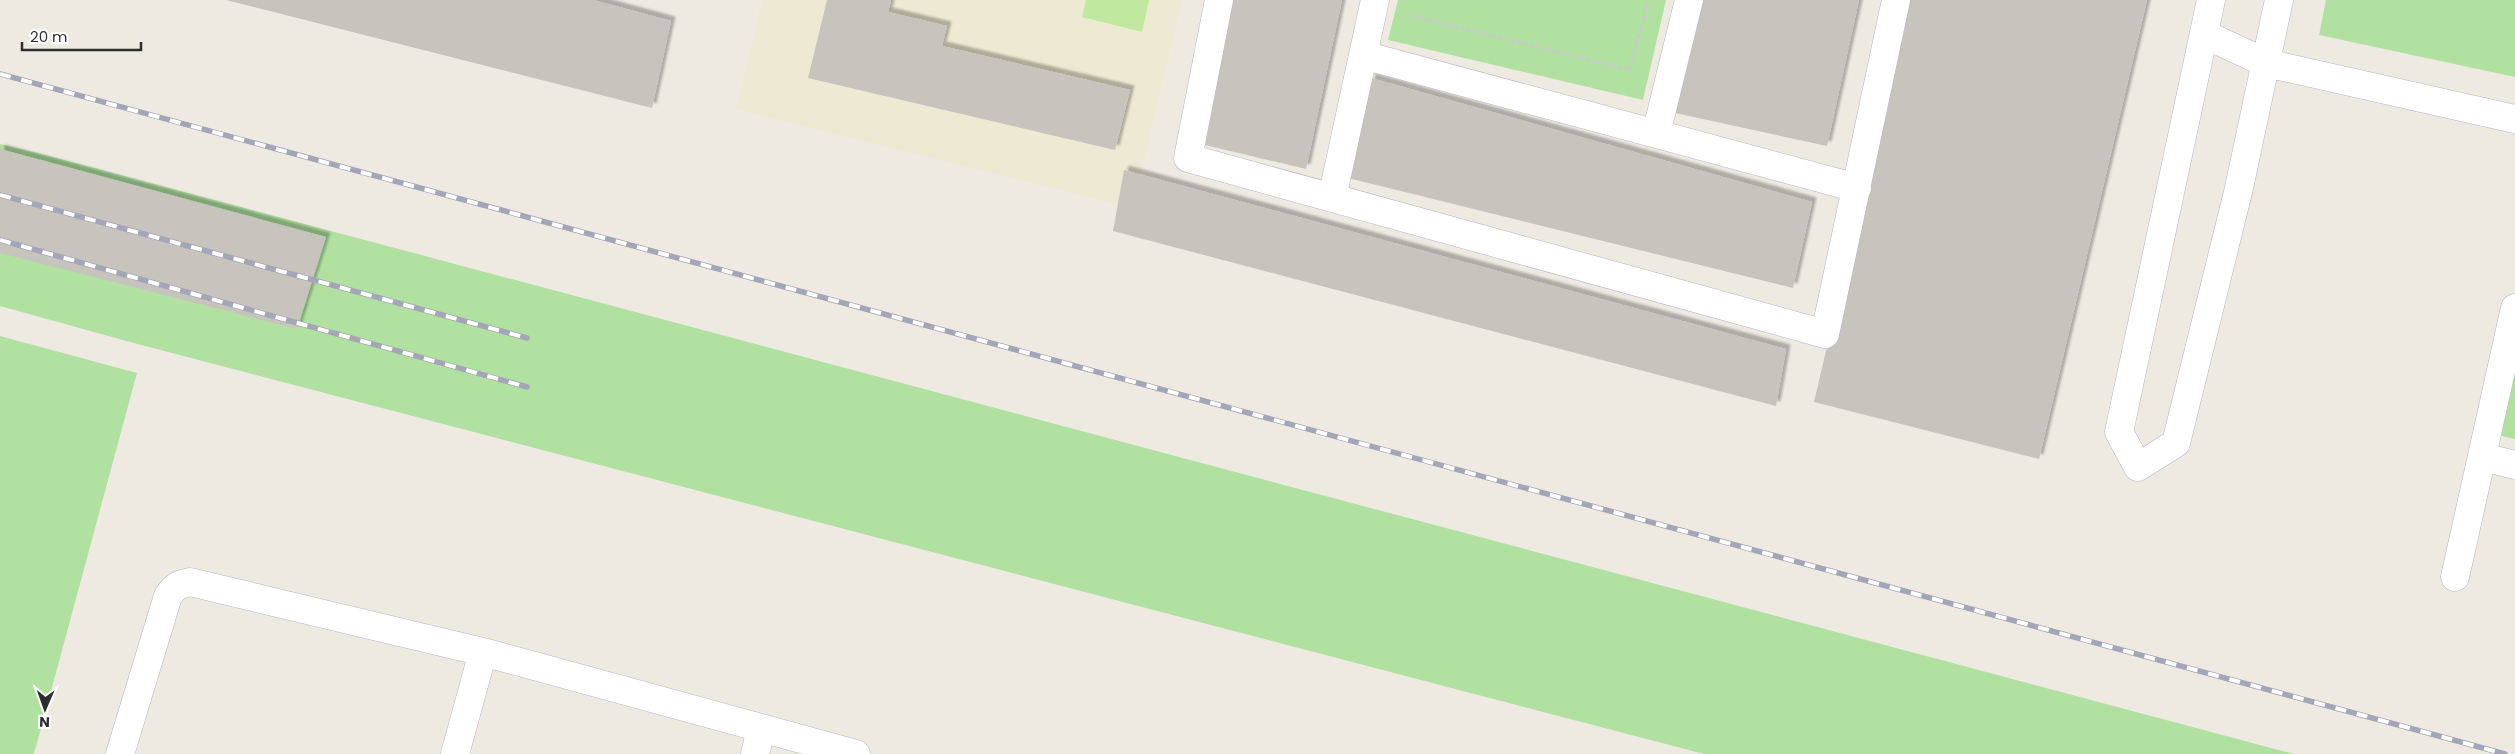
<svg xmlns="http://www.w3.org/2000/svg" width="2515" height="754" font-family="Poppins,sans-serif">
	<defs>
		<filter id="shadow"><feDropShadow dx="4.5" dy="-4.5" stdDeviation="1" flood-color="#0004"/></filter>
	</defs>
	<rect width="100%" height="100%" fill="#eeeae2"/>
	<path fill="#eee9d2" d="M 762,0 L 1182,0 L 1133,208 L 736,109 Z"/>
	<path fill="#b0e1a1" d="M 1398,0 L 1666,0 L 1643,100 L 1388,40 Z
		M 2326,0 L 2515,0 L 2515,77 L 2319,35 Z
		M 0,144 L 46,155 L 2294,754 L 1704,754 L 130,342 L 0,306 Z
		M 0,336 L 137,373 L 34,754 L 0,754 Z
		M 2515,364 L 2515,439 L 2498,435 Z"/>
	<path fill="#c0e89e" d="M 1086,0 L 1149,0 L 1142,32 L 1082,17 Z"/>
	<path fill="#c7c4bd" filter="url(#shadow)" d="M 226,0 L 593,0 L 671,21 L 652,108 Z
		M 827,0 L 891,0 L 888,12 L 947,26 L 942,46 L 1130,90 L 1115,150 L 808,78 Z
		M 1233,0 L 1342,0 L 1306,169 L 1205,145 Z
		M 1702,0 L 1859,0 L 1827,146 L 1675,113 Z
		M 1908,0 L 2147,0 L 2039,459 L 1814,402 Z
		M 1371,78 L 1812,202 L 1793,288 L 1348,178 Z
		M 0,149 L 326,237 L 297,329 L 0,253 Z
		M 1124,170 L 1786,349 L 1776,406 L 1113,231 Z"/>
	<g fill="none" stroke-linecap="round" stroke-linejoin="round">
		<g stroke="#b5b6c0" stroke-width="29">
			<path id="minor" d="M 1219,0 L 1188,158 L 1825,334 L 1896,0
				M 2211,0 L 2119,432 L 2138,467 L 2176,443 L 2239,188 L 2279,0
				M 2204,34 L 2266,63 L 2515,119
				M 1363,55 L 1857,188
				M 1656,134 L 1689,0
				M 1332,198 L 1375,0
				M 2482,457 L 2515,465
				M 2455,577 L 2515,308
				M 120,754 L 168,596 C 174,587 179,584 190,582 L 483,652 L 856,754
				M 455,754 L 483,652
				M 755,754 L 761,729"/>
		</g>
		<path stroke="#c9c9c9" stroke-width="3" stroke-dasharray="4 2.5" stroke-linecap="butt" d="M 1410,15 L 1630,70 L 1648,0"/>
		<use href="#minor" stroke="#fff" stroke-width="28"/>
		<g stroke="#a4a5b7" stroke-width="5.5">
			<path id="rail" d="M 0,74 L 2505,754
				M 0,195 L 527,338
				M 0,240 L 527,387"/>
		</g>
		<use href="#rail" stroke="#fff" stroke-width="4" stroke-dasharray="11" stroke-linecap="butt"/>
	</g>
	<g transform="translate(45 709) rotate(182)" stroke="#ffffff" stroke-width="4" paint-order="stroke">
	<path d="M0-4L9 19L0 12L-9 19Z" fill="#2e2e2e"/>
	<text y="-8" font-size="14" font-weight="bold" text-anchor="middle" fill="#2e2e2e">N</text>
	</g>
	<path d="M22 42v8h119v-8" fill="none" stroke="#2e2e2e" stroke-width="2.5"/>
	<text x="30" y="42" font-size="15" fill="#2e2e2e" stroke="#ffffff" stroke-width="4" paint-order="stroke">20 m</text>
</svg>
